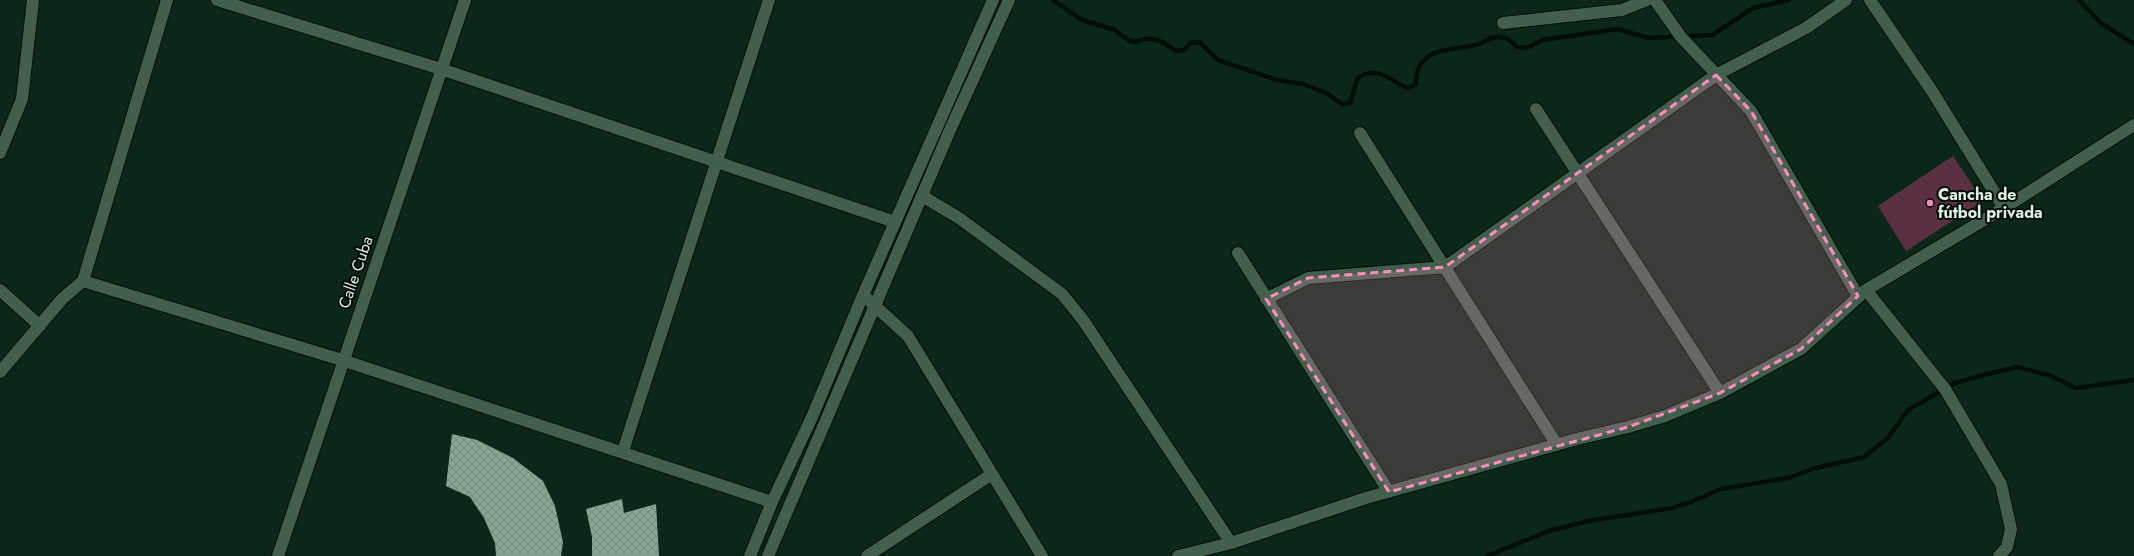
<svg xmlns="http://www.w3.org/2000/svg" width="2134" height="556" font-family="Jost,sans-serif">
	<defs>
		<pattern id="building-cross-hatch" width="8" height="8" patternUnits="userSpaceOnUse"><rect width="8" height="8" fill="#86a592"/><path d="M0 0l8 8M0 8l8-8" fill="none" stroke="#72897b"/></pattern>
	</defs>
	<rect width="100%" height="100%" fill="#0b2718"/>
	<path fill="#5b3042" d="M 1953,156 L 1983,201 L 1906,251 L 1878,206 Z"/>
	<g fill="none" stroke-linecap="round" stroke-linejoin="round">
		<path stroke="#000e04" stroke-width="4.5" d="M 1053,0 L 1082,20 L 1115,30 L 1128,40 L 1136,42 C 1152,34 1163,42 1176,51 L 1184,50 L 1190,43 L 1199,42 L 1218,60 L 1277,80 L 1303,84 L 1328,94 L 1342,104 L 1350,103 L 1358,77 C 1382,66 1389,81 1408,88 L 1416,84 C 1416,75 1417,67 1423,61 C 1435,48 1459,49 1475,45 C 1482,44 1489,38 1496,37 C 1505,36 1511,41 1517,47 L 1526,48 L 1543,40 L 1617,29 L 1648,38 L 1712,35 L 1753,8 L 1789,0
			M 2079,0 L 2101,23 L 2134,44
			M 1487,556 L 1549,531 L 1588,521 L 1672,508 L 1691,502 L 1721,489 L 1788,478 L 1815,468 L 1864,457 L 1888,438 L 1908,410 L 1955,383 L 1980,376 L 2017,367 L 2049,375 L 2076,388 L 2134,380"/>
	</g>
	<path fill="url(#building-cross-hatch)" d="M 452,434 L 477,440 L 513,458 L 543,481 L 555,506 L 563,542 L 561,556 L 496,556 L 495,543 L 484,518 L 470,497 L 446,486 Z
		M 622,499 L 624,513 L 656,504 L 659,556 L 592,556 L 592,537 L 586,509 Z"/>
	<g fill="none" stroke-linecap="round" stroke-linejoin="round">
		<g stroke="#001004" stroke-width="14">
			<path id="street" d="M 167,0 L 83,281 L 342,360 L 772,502
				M 217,0 L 441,69 L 895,222
				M 1655,0 L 1681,37 L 1751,111 L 1858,296
				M 1870,0 L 1932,91 L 2004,208
				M 1503,23 L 1622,10 L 1647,0
				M 1536,109 L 1720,393
				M 1360,133 L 1557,445
				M 0,153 L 22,99 L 33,0
				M 922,196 L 959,218 L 1062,294 L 1083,320 L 1231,543
				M 1238,253 L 1389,492
				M 0,290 L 40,326
				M 1866,290 L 1945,389 L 2001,484 L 2011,529 L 2007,547 L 1999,556
				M 863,295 L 908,336 L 1042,556
				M 1266,299 L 1308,278 L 1445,267 L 1716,75 L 1806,28 L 1846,0
				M 0,372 L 62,299 L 83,281
				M 623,451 L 769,0
				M 278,556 L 465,0
				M 867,556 L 992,474
				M 1178,556 L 1231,543 L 1366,498 L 1577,439 L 1628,427 L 1665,416 L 1720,393 L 1801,349 L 1866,290 L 2004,208 L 2134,125"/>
		</g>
		<g stroke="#001004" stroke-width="14">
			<path id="secondary" d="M 750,556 L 772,502 L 812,417 L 863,295 L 993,0
				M 768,556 L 950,130 L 1009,0"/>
		</g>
		<use href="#street" stroke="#425f4d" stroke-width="12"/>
		<use href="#secondary" stroke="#425f4d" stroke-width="12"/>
	</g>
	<path fill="#fe8ebd" fill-opacity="0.2" stroke="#fe8ebd" stroke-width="3" stroke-dasharray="8 5" stroke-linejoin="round" d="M 1716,75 L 1751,111 L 1858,296 L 1801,349 L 1720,393 L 1628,427 L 1389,492 L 1266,299 L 1308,278 L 1445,267 Z"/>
	<circle fill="#fe8ebd" stroke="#040d07" stroke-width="1.5" cx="1930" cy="203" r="4"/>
	<g text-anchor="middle" stroke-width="4" stroke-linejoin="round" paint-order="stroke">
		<g font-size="16" font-weight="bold" fill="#dff0e5" stroke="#040d07" text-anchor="start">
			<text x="1938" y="200">Cancha de<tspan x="1938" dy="18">fútbol privada</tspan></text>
		</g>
		<g font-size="16" fill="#dff0e5" stroke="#040d07">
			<text transform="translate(355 272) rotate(-71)" y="6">Calle Cuba</text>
		</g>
	</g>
</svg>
